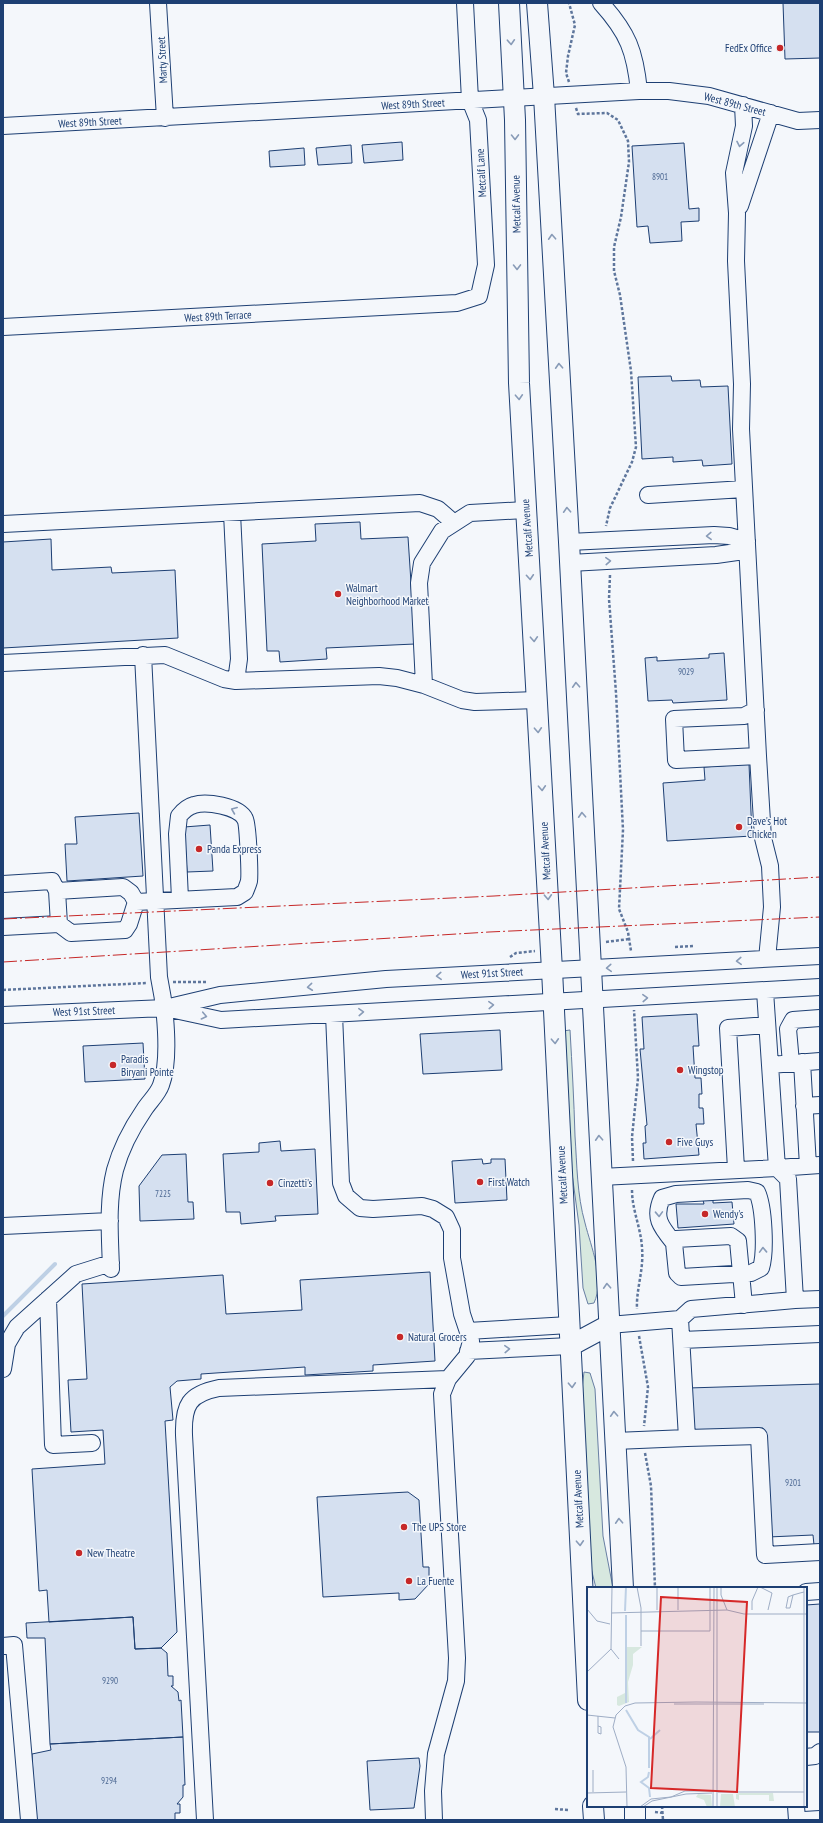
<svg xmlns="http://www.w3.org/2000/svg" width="823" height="1823" font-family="'PT Sans Narrow',sans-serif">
	<rect width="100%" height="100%" fill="#f4f7fb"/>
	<path fill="#d7e8df" stroke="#687fa3" d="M 570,1030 C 572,1065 574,1101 575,1136 C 577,1165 577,1195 585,1223 C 591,1247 605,1279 594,1303 L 588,1304 L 583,1288 L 579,1225 L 568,1144 L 563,1031 Z
		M 584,1372 L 590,1373 L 595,1389 L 603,1536 L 613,1588 L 596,1588 L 590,1564 L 582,1389 Z"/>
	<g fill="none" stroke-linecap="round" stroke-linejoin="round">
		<path stroke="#bed0e5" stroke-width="4" d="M 3,1316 L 55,1264"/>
	</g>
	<path fill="#d5e0f0" stroke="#1d3f73" d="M 783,3 L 820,3 L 820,58 L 785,59 Z
		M 402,142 L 403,160 L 364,163 L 362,145 Z
		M 684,143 L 689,209 L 699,208 L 699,221 L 681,222 L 682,241 L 650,243 L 648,226 L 637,227 L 632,146 Z
		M 351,145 L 352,163 L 318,165 L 316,148 Z
		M 304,148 L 305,165 L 270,167 L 269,151 Z
		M 671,376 L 672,381 L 700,380 L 701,387 L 728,386 L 732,464 L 703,466 L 702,460 L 673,462 L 673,457 L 642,459 L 638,377 Z
		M 360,522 L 361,539 L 408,537 L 415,644 L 326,648 L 327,659 L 280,662 L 279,651 L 267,651 L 262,544 L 316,541 L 315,524 Z
		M 51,539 L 52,570 L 111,567 L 112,573 L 175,570 L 178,638 L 3,648 L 3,542 Z
		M 724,653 L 727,700 L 673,703 L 672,700 L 648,701 L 645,658 L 657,657 L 657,661 L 709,658 L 709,654 Z
		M 749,764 L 752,836 L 667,841 L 663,783 L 705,780 L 704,767 Z
		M 139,813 L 143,876 L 67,881 L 65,844 L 77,844 L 75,817 Z
		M 210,825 L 213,871 L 187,872 L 184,827 Z
		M 697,1014 L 699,1046 L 693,1046 L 695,1078 L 701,1078 L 702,1094 L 699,1094 L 699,1108 L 703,1108 L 704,1124 L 696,1124 L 699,1155 L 644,1159 L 643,1143 L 646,1143 L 645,1126 L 647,1125 L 640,1049 L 644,1049 L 642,1017 Z
		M 500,1030 L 502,1070 L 423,1074 L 420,1034 Z
		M 143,1043 L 145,1079 L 85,1082 L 83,1046 Z
		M 280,1141 L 281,1151 L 315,1149 L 318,1214 L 275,1216 L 276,1221 L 241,1224 L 240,1212 L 226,1212 L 223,1154 L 259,1152 L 259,1143 Z
		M 186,1154 L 188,1202 L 193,1202 L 194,1219 L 140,1221 L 139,1186 L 162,1155 Z
		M 482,1159 L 483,1164 L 491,1163 L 491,1159 L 505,1159 L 507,1200 L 455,1203 L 452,1161 Z
		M 703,1200 L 713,1200 L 713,1203 L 732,1202 L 734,1224 L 678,1228 L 676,1204 L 704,1204 Z
		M 430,1272 L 435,1361 L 373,1365 L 373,1371 L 305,1375 L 305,1367 L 201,1374 L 201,1379 L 177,1381 L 170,1387 L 173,1420 L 165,1421 L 177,1632 L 161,1648 L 135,1649 L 133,1617 L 49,1622 L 47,1590 L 39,1591 L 32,1469 L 105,1464 L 103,1430 L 71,1432 L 68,1380 L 87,1379 L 82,1284 L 223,1275 L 226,1314 L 302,1310 L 300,1280 Z
		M 820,1384 L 820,1545 L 814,1545 L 813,1535 L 768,1537 L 763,1428 L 690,1432 L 688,1388 Z
		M 408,1492 L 419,1500 L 423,1567 L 429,1567 L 429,1584 L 415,1599 L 399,1600 L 399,1593 L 323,1597 L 317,1497 Z
		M 820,1604 L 820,1732 L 806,1732 L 806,1605 Z
		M 133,1617 L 135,1649 L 161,1648 L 167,1653 L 168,1676 L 173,1676 L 173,1686 L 171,1686 L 178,1692 L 179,1701 L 181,1700 L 183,1737 L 50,1744 L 45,1638 L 27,1638 L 26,1623 Z
		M 183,1737 L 185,1785 L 183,1785 L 183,1797 L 177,1804 L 180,1804 L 180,1813 L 175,1813 L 175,1820 L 35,1820 L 32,1754 L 51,1750 L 50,1744 Z
		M 419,1758 L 420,1766 L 414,1808 L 370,1810 L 367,1761 Z"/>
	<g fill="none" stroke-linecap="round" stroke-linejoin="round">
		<g stroke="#1d3f73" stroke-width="18">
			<path id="minor" d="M 158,3 L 165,118
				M 601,3 C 628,33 635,51 639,91
				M 743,105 L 744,126 L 734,173 L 737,213 L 736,261 L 742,384 L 741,429 L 758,756 L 763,838 L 770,866 L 772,907 L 767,959
				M 3,126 L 639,91 L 669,91 L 709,96 L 798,121 L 820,120
				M 740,206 L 771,113
				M 3,327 L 457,303 L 479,296 L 486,265 L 478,120 L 470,100 L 465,3
				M 648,495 L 744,489
				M 232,513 L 239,659 L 236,681
				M 3,524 L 420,503 L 438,509 L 453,522
				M 569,542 L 714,535 L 729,536 L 747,541 L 737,552 L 716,555 L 570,563
				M 3,663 L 165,655 L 224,679 L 236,681 L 379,676 L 397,678 L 424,685 L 462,700 L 475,702 L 537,700
				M 424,685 L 419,583 L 422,563 L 442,531 L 470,513 L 525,510
				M 756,710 L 744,716 L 674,719 L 676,760 L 758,756
				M 3,884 L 52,881 L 57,891 L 123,887 L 131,893 L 136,902 L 129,924 L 125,930 L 71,933 L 59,924 L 3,927
				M 57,891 L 59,924
				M 136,902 L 237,897 L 245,892 C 246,889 248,885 249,881 C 250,874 248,824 245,819 C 239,806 206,801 194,805 C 187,807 183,811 179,816 L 177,834 L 180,899
				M 765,991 L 770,1065 L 820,1061
				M 170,1009 L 221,1020 L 820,987
				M 334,1014 L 341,1183 L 346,1196 L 360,1208 L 373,1209 L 422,1206 L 433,1209 L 446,1217 L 452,1230 L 452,1258 L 462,1314 L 471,1341 L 467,1356 L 448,1379 L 442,1394 L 457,1658 L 456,1681 L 436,1754 L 433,1791 L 434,1820
				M 3,1015 L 165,1008 L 220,995 L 386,979 L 820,956
				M 802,1062 L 808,1166
				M 791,1063 L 788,1029 L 793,1020 L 820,1018
				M 770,1065 L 777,1168 L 820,1165
				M 804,1106 L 820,1105
				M 736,1169 L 728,1028 L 767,1025
				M 601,1177 L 777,1168 L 788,1179 L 795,1300 L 691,1309 L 680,1319
				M 3,1226 L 110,1221
				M 674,1243 C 661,1227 653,1218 662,1198 L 676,1194 L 748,1190 L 757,1192 C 764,1207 766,1252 761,1268 L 751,1273 L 681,1277 L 677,1273 L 674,1243 L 676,1239 L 731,1236 L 738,1241 L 744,1305
				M 111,1269 C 110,1236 107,1202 115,1170 C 121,1148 131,1129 144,1110 C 149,1102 158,1094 161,1085 C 171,1059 165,1005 159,977 L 143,655
				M 48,1299 L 53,1445 L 92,1443
				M 795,1300 L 820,1299
				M 609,1325 L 680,1319 L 687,1438 L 759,1436 L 765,1555 L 820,1552
				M 468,1331 L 569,1325
				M 682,1340 L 820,1334
				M 468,1351 L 570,1346
				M 3,1369 L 7,1344 L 17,1327 L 76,1274 L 111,1263
				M 615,1441 L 687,1438
				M 806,1592 L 820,1591
				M 3,1646 L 14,1645 L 29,1820
				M 806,1757 L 815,1756 L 820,1752
				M 796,1806 L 797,1820
				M 205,1820 L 184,1435 C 183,1405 189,1394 219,1388 L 448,1379
				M 804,1820 L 820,1819"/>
		</g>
		<g stroke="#1d3f73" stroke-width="22">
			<path id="major" d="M 509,3 L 515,120 L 519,383 L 552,970 L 588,1700
				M 537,3 L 544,96 L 569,542 L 623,1588
				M 570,1346 L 609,1325
				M 593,1806 L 594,1820
				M 635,1806 L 635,1820"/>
		</g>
		<path stroke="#5e769c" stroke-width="2.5" stroke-dasharray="3 2" stroke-linecap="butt" d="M 569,82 L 566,73 L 568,56 L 575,25 L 569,3
			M 576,108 L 578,114 L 607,113 L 618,120 L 628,141 L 629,162 L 621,217 L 614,247 L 614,271 L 620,295 L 631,371 L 636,447 L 632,462 L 610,508 L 606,526
			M 610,575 L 609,599 L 616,693 L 623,830 L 619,909 L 628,932 L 631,951
			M 606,942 L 629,939
			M 675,947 L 694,946
			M 510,957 L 516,953 L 535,951
			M 173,982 L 206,982
			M 3,990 L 146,983
			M 633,1161 L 632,1137 L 638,1078 L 634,1010
			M 632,1190 C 632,1210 641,1228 642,1248 C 644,1270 636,1289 637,1309
			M 639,1336 L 648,1387 L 644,1426
			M 645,1453 L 651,1486 L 655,1588
			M 662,1806 L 663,1820
			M 555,1809 L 568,1810
			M 655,1812 L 663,1813"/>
		<use href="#minor" stroke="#f4f7fb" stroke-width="16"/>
		<use href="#major" stroke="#f4f7fb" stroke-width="20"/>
		<path stroke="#c62828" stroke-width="1" stroke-dasharray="14 3 2 3" stroke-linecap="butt" d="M 3,919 L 494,896 L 820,877
			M 3,962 L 489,932 L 820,917"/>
	</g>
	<defs><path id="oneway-chevron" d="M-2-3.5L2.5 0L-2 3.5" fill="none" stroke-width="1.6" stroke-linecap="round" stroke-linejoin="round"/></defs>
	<g stroke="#889bb7">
		<use href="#oneway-chevron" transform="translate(511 42) rotate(87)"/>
		<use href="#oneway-chevron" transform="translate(515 137) rotate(89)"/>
		<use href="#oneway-chevron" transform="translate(740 144) rotate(101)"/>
		<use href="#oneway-chevron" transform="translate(552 237) rotate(-93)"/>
		<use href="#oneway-chevron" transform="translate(517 267) rotate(89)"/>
		<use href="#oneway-chevron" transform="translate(559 366) rotate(-93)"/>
		<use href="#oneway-chevron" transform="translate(519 397) rotate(87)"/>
		<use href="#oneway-chevron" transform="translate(567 510) rotate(-93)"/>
		<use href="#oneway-chevron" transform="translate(709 536) rotate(178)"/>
		<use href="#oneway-chevron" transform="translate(608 561) rotate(-3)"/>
		<use href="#oneway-chevron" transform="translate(530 577) rotate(86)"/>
		<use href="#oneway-chevron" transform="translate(534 639) rotate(87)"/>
		<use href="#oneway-chevron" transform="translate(576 685) rotate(-93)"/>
		<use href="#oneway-chevron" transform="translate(538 730) rotate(87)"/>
		<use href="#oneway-chevron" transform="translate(542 788) rotate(87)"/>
		<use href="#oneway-chevron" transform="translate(234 810) rotate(-158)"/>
		<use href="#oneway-chevron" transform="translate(582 815) rotate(-93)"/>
		<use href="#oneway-chevron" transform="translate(548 897) rotate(87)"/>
		<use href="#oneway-chevron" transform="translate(739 961) rotate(177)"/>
		<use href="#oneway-chevron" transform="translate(609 968) rotate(176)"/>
		<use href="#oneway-chevron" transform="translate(439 976) rotate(177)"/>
		<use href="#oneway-chevron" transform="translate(310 987) rotate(174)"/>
		<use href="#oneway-chevron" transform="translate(645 998) rotate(-3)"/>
		<use href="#oneway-chevron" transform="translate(491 1005) rotate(-3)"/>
		<use href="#oneway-chevron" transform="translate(361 1012) rotate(-3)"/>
		<use href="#oneway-chevron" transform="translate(204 1016) rotate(12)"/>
		<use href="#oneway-chevron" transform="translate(555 1041) rotate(87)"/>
		<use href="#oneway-chevron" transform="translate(599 1138) rotate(-93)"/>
		<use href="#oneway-chevron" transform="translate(659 1214) rotate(88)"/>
		<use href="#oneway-chevron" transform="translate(763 1250) rotate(-92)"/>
		<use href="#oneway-chevron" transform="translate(607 1286) rotate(-93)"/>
		<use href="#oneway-chevron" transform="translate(507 1349) rotate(-3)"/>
		<use href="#oneway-chevron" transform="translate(572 1385) rotate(87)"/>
		<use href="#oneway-chevron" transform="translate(614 1414) rotate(-93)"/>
		<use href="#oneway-chevron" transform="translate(619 1521) rotate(-93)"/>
		<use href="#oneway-chevron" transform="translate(580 1543) rotate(87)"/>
	</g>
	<g fill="#c62828" stroke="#f4f7fb" stroke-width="1.5">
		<circle cx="780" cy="48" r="4"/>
		<circle cx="338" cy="594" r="4"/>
		<circle cx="739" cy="827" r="4"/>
		<circle cx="199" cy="849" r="4"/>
		<circle cx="113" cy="1065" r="4"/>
		<circle cx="680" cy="1070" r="4"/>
		<circle cx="669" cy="1142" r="4"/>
		<circle cx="480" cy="1182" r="4"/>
		<circle cx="270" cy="1183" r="4"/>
		<circle cx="705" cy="1214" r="4"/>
		<circle cx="400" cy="1337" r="4"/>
		<circle cx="404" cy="1527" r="4"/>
		<circle cx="79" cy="1553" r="4"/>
		<circle cx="409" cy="1581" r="4"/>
	</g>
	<g text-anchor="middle" stroke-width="3" stroke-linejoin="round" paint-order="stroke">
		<g font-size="9" fill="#4b6792">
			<text x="660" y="180">8901</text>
			<text x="686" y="675">9029</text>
			<text x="163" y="1197">7225</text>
			<text x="793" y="1486">9201</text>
			<text x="110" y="1684">9290</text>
			<text x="109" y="1784">9294</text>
		</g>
		<g font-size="11" fill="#1d3f73" stroke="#f4f7fb" text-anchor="start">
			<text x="772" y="52" text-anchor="end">FedEx Office</text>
			<text x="346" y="592">Walmart<tspan x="346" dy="13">Neighborhood Market</tspan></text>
			<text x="747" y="825">Dave's Hot<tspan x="747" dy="13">Chicken</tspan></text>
			<text x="207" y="853">Panda Express</text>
			<text x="121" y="1063">Paradis<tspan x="121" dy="13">Biryani Pointe</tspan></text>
			<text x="688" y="1074">Wingstop</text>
			<text x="677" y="1146">Five Guys</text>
			<text x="488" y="1186">First Watch</text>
			<text x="278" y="1187">Cinzetti's</text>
			<text x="713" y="1218">Wendy's</text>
			<text x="408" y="1341">Natural Grocers</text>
			<text x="412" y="1531">The UPS Store</text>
			<text x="87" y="1557">New Theatre</text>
			<text x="417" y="1585">La Fuente</text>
		</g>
		<g font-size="11" fill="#1d3f73" stroke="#f4f7fb">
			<text transform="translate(162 60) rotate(-93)" y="4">Marty Street</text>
			<text transform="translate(413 104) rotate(-3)" y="4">West 89th Street</text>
			<text transform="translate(735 104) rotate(15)" y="4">West 89th Street</text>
			<text transform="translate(90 122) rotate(-3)" y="4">West 89th Street</text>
			<text transform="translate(481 173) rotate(-93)" y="4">Metcalf Lane</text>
			<text transform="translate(516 204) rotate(-91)" y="4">Metcalf Avenue</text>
			<text transform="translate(218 316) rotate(-3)" y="4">West 89th Terrace</text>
			<text transform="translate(527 528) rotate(-94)" y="4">Metcalf Avenue</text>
			<text transform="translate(545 851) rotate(-93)" y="4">Metcalf Avenue</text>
			<text transform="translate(492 973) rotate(-3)" y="4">West 91st Street</text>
			<text transform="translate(84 1011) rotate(-2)" y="4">West 91st Street</text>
			<text transform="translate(562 1175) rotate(-93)" y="4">Metcalf Avenue</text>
			<text transform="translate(578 1499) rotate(-93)" y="4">Metcalf Avenue</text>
		</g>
	</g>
	<g transform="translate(587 1587)">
		<rect width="220" height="220" fill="#f4f7fb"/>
		<path d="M 38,60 L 55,60 L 46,67 L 46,78 L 41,95 L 42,115 L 32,119 L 30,118 L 30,110 L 38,106 ZM 186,206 L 187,214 L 182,214 L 182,208 L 152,208 L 152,213 L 149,212 L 149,207 L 152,206 ZM 111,207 L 124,208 L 125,220 L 120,220 L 117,213 L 109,210 ZM 134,207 L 146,207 L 148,220 L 133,220 Z" fill="#d7e8df"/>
		<path fill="none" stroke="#bed0e5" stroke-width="2" d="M 38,24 L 39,0M 39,28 L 39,116M 39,123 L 51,143 L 62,150 L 62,181M 63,152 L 73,143M 62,185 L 61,190 L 54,195 L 62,201 L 63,210"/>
		<path fill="none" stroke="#9eadc5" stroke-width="1" d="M 50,0 L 54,21 L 54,59M 70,0 L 70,23M 91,0 L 91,23M 130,0 L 130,220M 134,0 L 134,8 L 140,23M 173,0 L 185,6 L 181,23M 206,8 L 203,21 L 199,21 L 201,11 L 201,10 L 206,8 L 213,6 L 217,5M 0,22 L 10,34 L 23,37M 165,23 L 165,14 L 171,0M 24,26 L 140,23 L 157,27 L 220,27M 54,44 L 123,44 L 123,0M 24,62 L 25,0M 24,62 L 32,72M 0,85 L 24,62M 87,117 L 177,117M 0,128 L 28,131M 11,139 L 14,140 L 14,147 L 11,146 L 11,129M 6,205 L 6,183M 131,205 L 217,205M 0,206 L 39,205M 40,220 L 39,180 L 26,140 L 29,128 L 38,119 L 48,116 L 109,115 L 220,116M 53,220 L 64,212 L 84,210 L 98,204 L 126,204M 56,220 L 65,214 L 99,207 L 125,206M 126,220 L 127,0M 217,220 L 217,0"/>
		<path fill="#d62828" fill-opacity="0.15" stroke="#d62828" stroke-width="2" d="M 74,10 L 160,15 L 150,205 L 64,201 Z"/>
		<rect width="220" height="220" fill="none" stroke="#1d3f73" stroke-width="2"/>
	</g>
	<rect width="823" height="1823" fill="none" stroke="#1d3f73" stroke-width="8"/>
</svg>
